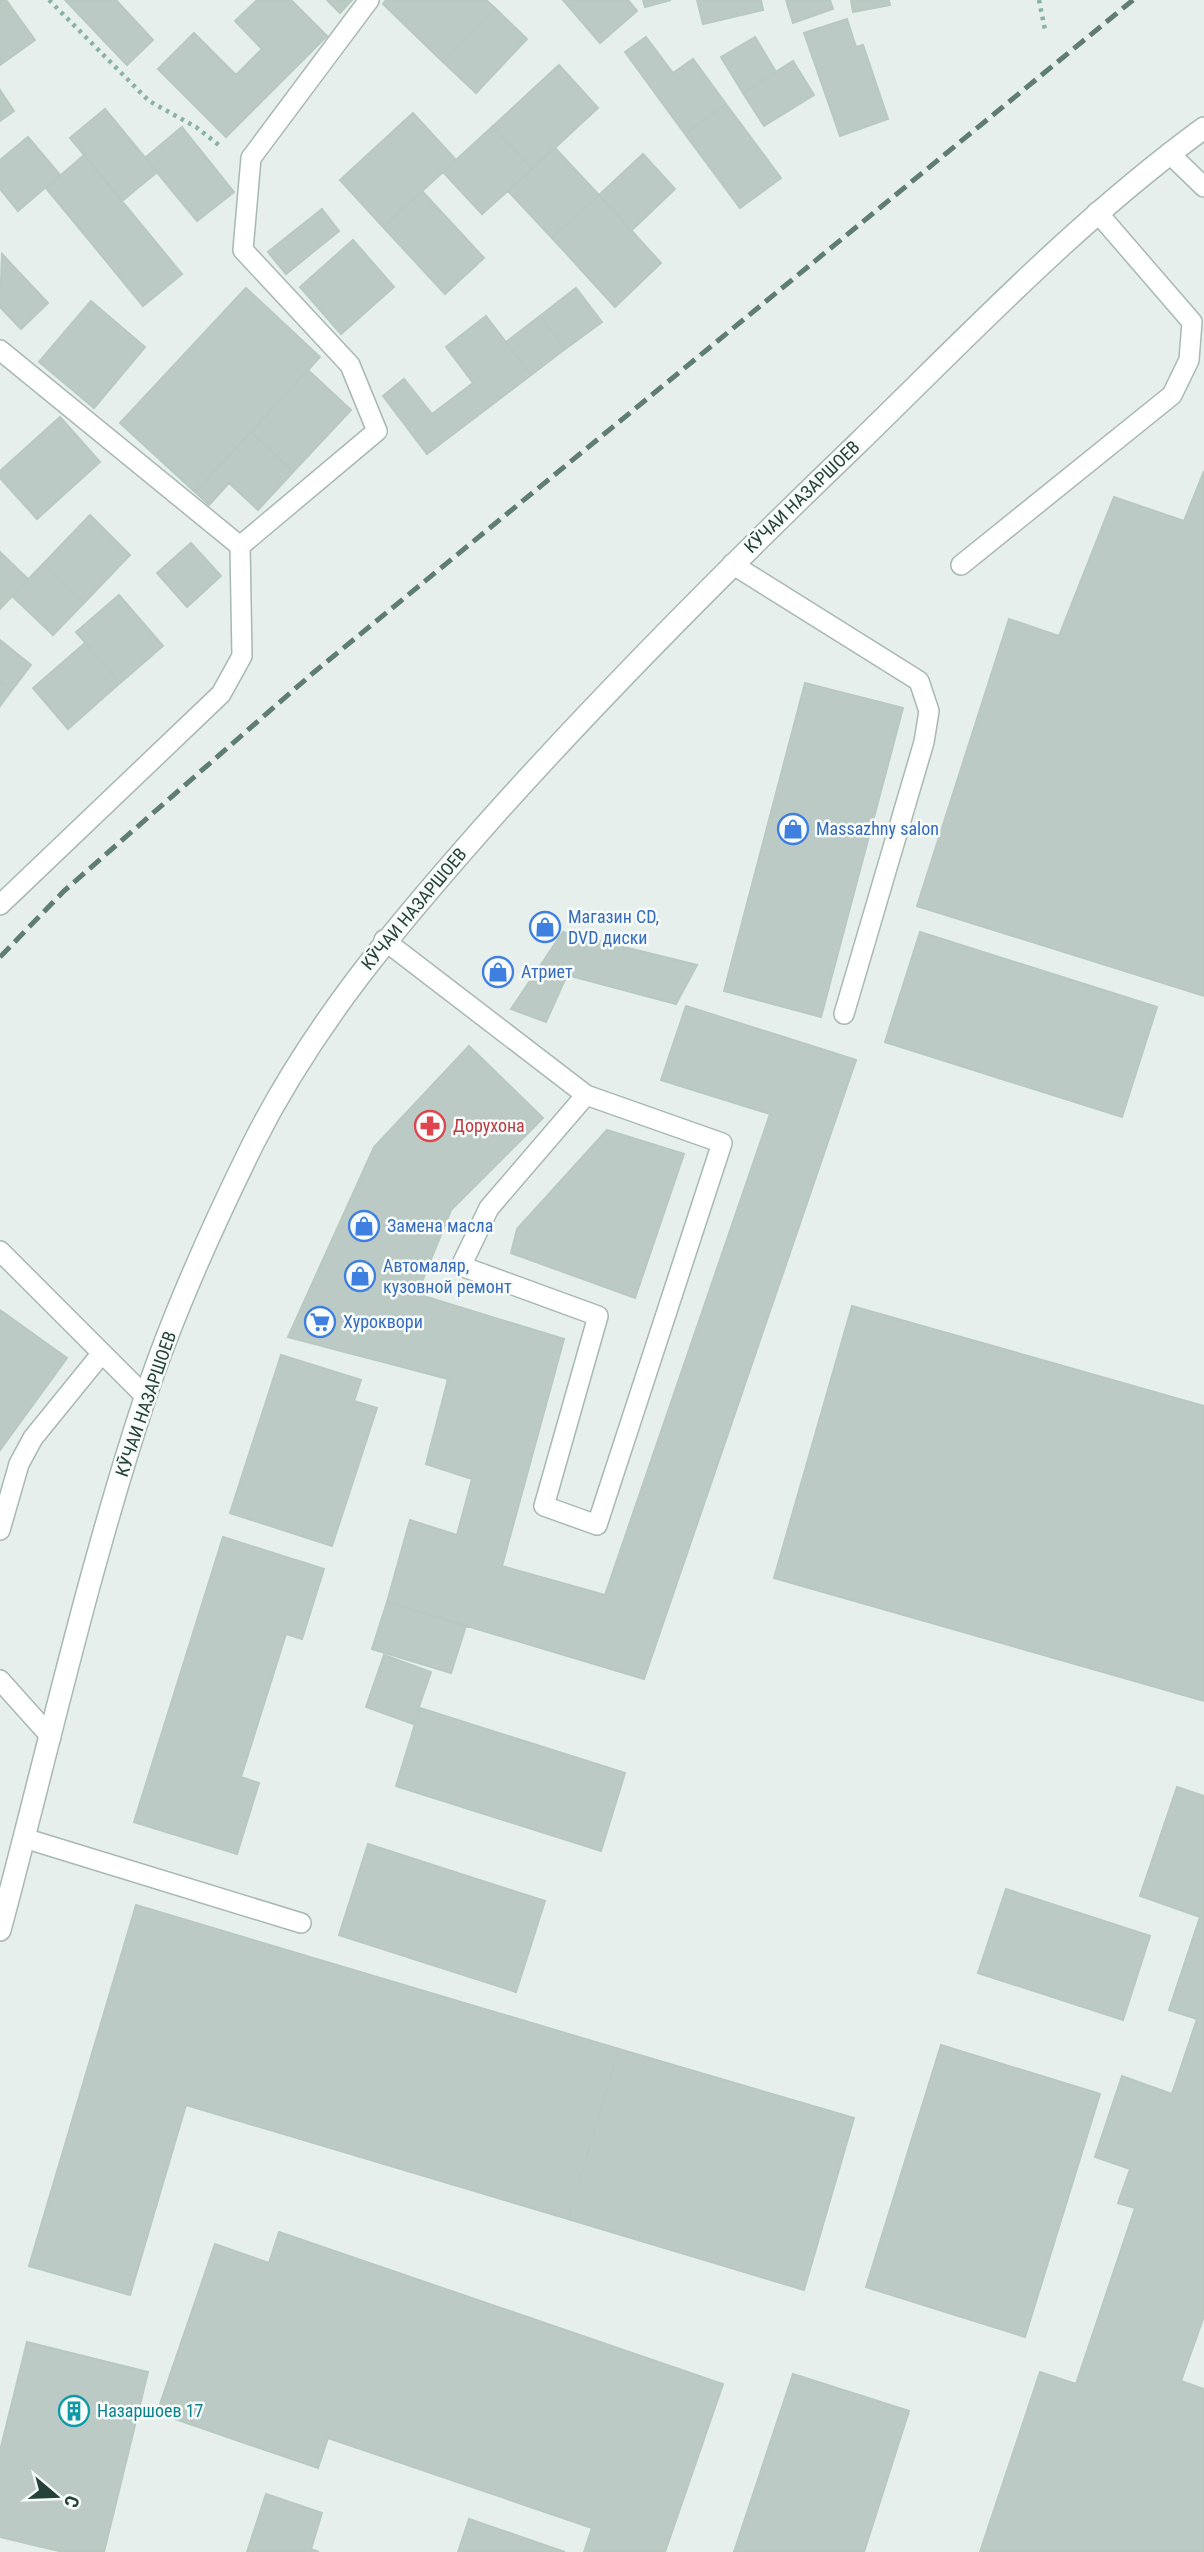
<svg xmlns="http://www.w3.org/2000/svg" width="1204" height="2552" font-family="'Roboto Condensed',sans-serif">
	<rect width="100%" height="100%" fill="#e6efeb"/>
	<path fill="#bbcac4" stroke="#b8c9c2" stroke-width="2" d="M 0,0 L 6,0 L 35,40 L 0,65 Z
		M 65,0 L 116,0 L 153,40 L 127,65 Z
		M 257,0 L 291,0 L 327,36 L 226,137 L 158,69 L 194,33 L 236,75 L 262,49 L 235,21 Z
		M 327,0 L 352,0 L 340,13 Z
		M 386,0 L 486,0 L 495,8 L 443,62 L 383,4 Z
		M 563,0 L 628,0 L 637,11 L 600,43 Z
		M 643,0 L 671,0 L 645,7 Z
		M 697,0 L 761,0 L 763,10 L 703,24 Z
		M 786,0 L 830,0 L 833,9 L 793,23 Z
		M 851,0 L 889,0 L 890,5 L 853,12 Z
		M 495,8 L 527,39 L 476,93 L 443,62 Z
		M 847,19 L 856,47 L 863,45 L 888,119 L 840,136 L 804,33 Z
		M 646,37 L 673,73 L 693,59 L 726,104 L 685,134 L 625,52 Z
		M 755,37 L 776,72 L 743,93 L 721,57 Z
		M 793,61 L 814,95 L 764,126 L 743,93 Z
		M 559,65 L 598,108 L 532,169 L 493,126 Z
		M 0,90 L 14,111 L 0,121 Z
		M 726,104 L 781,178 L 740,208 L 685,134 Z
		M 105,109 L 157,172 L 122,201 L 70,138 Z
		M 413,113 L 456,160 L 383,227 L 340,180 Z
		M 493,126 L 532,169 L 482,214 L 443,172 Z
		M 182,127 L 234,192 L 197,221 L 145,158 Z
		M 28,137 L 60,175 L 18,211 L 0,189 L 0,160 Z
		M 555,148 L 599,195 L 552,238 L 508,191 Z
		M 643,154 L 675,189 L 631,231 L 599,195 Z
		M 84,155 L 182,274 L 143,306 L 46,188 Z
		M 422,191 L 484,258 L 445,294 L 383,227 Z
		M 599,195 L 661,263 L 615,307 L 552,238 Z
		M 322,209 L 339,231 L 286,274 L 268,252 Z
		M 353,240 L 394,287 L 341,334 L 300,287 Z
		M 2,254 L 48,303 L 21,329 L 0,307 Z
		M 246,288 L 320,357 L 195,492 L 120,423 Z
		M 576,288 L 602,322 L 565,349 L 540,316 Z
		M 91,301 L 145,347 L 94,408 L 39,362 Z
		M 486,316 L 531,375 L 427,454 L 383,396 L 404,379 L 432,414 L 473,383 L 446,347 Z
		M 540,316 L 565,349 L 531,375 L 506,342 Z
		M 308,370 L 351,410 L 293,472 L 251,432 Z
		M 60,417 L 100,462 L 37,519 L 0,478 L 0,471 Z
		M 251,432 L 293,472 L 258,510 L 229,483 L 209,505 L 195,492 Z
		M 1204,471 L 1204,996 L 917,906 L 1009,619 L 1059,636 L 1114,497 L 1184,521 Z
		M 90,515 L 130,555 L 84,603 L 43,564 Z
		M 191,543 L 221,576 L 187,607 L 157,573 Z
		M 0,552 L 28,579 L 0,609 Z
		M 43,564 L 84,603 L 53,635 L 12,596 Z
		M 119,595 L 163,646 L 120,683 L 76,632 Z
		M 0,640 L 31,665 L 12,690 L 0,680 Z
		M 85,643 L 120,683 L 68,729 L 33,688 Z
		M 0,680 L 12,690 L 0,706 Z
		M 805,683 L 903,708 L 821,1017 L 724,991 Z
		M 563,932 L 697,965 L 676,1004 L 567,975 L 546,1022 L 511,1009 Z
		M 920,932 L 1157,1007 L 1122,1117 L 885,1042 Z
		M 686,1006 L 856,1060 L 644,1679 L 387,1602 L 410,1520 L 457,1535 L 472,1479 L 426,1464 L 448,1379 L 288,1337 L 374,1147 L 469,1046 L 543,1118 L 451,1210 L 417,1294 L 564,1339 L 502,1566 L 605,1595 L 770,1114 L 661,1080 Z
		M 607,1130 L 684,1154 L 635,1298 L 511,1253 L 517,1229 Z
		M 852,1306 L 1204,1406 L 1204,1701 L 774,1578 Z
		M 0,1310 L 67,1358 L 0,1450 Z
		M 281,1355 L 361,1380 L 354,1401 L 377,1408 L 332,1546 L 230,1513 Z
		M 223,1537 L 324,1569 L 302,1639 L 286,1634 L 241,1777 L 259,1783 L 237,1854 L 134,1822 Z
		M 387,1602 L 466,1626 L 451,1673 L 372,1649 Z
		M 384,1655 L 431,1672 L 413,1724 L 366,1707 Z
		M 420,1708 L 625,1773 L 601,1851 L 396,1786 Z
		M 1177,1787 L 1204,1796 L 1204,2316 L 1181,2381 L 1204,2389 L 1204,2552 L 980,2552 L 1040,2372 L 1076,2384 L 1135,2208 L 1118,2203 L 1130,2169 L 1095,2157 L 1122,2076 L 1172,2094 L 1197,2019 L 1169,2010 L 1200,1917 L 1140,1896 Z
		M 368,1844 L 545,1901 L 516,1992 L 339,1935 Z
		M 1006,1889 L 1150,1936 L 1123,2020 L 978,1973 Z
		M 136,1905 L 619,2049 L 568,2219 L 186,2105 L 130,2295 L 29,2266 Z
		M 941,2045 L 1100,2094 L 1025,2337 L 866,2287 Z
		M 619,2049 L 854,2118 L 804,2290 L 568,2219 Z
		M 279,2232 L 723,2384 L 665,2552 L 584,2552 L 592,2528 L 328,2438 L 318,2468 L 157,2413 L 215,2244 L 269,2263 Z
		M 27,2342 L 148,2372 L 104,2552 L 63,2552 L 0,2537 L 0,2451 Z
		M 793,2374 L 909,2411 L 864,2552 L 734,2552 Z
		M 266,2494 L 322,2513 L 311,2549 L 319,2552 L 247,2552 Z
		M 469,2519 L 565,2552 L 458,2552 Z"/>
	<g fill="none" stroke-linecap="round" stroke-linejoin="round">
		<g stroke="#a8b8b2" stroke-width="22">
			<path id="service" d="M 1169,153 L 1204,187
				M 0,350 L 240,546 L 377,431 L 350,365 L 243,250 L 251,158 L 369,0
				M 732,564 L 919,681 L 929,711 L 924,742 L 844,1014
				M 961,565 L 1172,395 L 1189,360 L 1192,322 L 1097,212
				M 0,905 L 221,694 L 242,656 L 240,546
				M 384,940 L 586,1095 L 722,1143 L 597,1525 L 544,1506 L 598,1316 L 461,1266 L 489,1208 L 586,1095
				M 0,1251 L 146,1397
				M 0,1530 L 19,1464 L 33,1438 L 102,1353
				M 0,1680 L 51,1737
				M 24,1838 L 301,1923"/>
		</g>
		<g stroke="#a8b8b2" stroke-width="24">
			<path id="minor" d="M 0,1930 C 47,1754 87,1574 144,1401 C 173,1313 212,1227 253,1144 C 314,1023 394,929 483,828 C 602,694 728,568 857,444 C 969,335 1078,220 1204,128"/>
		</g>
		<path stroke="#86b3a5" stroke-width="4.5" stroke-dasharray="3.5 5" stroke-linecap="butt" d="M 49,0 L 149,101 L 196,127 L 220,146
			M 1039,0 L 1045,30"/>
		<use href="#service" stroke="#fff" stroke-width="19"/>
		<use href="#minor" stroke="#fff" stroke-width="21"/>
		<path stroke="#5f7d75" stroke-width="5" stroke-dasharray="14 7" stroke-linecap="butt" d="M 0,957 L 64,891 L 313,673 L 1133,0"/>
	</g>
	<defs>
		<g id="shop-ring" transform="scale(1.575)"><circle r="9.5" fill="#f7fbf9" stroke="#3f7fe0" stroke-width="1.5"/><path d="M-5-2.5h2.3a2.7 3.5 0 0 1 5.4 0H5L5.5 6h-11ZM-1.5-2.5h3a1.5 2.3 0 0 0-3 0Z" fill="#3f7fe0"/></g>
		<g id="pharmacy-ring" transform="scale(1.575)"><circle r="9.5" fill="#f7fbf9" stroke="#e0444e" stroke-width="1.5"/><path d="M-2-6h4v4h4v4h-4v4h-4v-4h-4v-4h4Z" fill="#e0444e"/></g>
		<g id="supermarket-ring" transform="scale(1.575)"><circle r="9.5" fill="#f7fbf9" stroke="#3f7fe0" stroke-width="1.5"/><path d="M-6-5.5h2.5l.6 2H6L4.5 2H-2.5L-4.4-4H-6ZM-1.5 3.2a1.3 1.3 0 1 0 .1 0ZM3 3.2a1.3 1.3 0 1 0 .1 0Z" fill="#3f7fe0"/></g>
		<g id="building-ring" transform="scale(1.575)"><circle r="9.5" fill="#f7fbf9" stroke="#0f9aa8" stroke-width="1.5"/><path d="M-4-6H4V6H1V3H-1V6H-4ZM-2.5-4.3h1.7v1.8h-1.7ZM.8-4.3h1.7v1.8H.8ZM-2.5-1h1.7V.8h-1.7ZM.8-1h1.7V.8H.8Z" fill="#0f9aa8"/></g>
	</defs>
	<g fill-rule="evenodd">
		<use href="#shop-ring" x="793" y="829"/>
		<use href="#shop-ring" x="545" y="927"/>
		<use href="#shop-ring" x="498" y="972"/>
		<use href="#pharmacy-ring" x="430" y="1126"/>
		<use href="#shop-ring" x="364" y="1226"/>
		<use href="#shop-ring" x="360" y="1276"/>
		<use href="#supermarket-ring" x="320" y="1322"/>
		<use href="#building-ring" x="74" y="2411"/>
	</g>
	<g text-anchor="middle" stroke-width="5" stroke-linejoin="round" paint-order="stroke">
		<g font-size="18" fill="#24423a" stroke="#f7fbf9">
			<text transform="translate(802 497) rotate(-44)" y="6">КӮЧАИ НАЗАРШОЕВ</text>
			<text transform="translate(414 909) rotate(-50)" y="6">КӮЧАИ НАЗАРШОЕВ</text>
			<text transform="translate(146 1404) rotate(-71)" y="6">КӮЧАИ НАЗАРШОЕВ</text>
		</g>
		<g font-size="18" fill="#366cbe" stroke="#f7fbf9" text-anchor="start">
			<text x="816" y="835">Massazhny salon</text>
			<text x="568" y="923">Магазин CD,<tspan x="568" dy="21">DVD диски</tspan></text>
			<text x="521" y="978">Атриет</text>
			<text x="387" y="1232">Замена масла</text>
			<text x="383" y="1272">Автомаляр,<tspan x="383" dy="21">кузовной ремонт</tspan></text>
			<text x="343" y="1328">Хуроквори</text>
		</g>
		<g font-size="18" fill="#be3a42" stroke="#f7fbf9" text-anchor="start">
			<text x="453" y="1132">Дорухона</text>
		</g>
		<g font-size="18" fill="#0d838f" stroke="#f7fbf9" text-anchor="start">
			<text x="97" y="2417">Назаршоев 17</text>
		</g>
	</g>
	<g transform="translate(56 2496) rotate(109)" stroke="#f7fbf9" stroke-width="5" paint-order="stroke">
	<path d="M0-5L12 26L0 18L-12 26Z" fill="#24423a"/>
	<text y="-10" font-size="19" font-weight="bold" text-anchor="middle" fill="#24423a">С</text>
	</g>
</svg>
